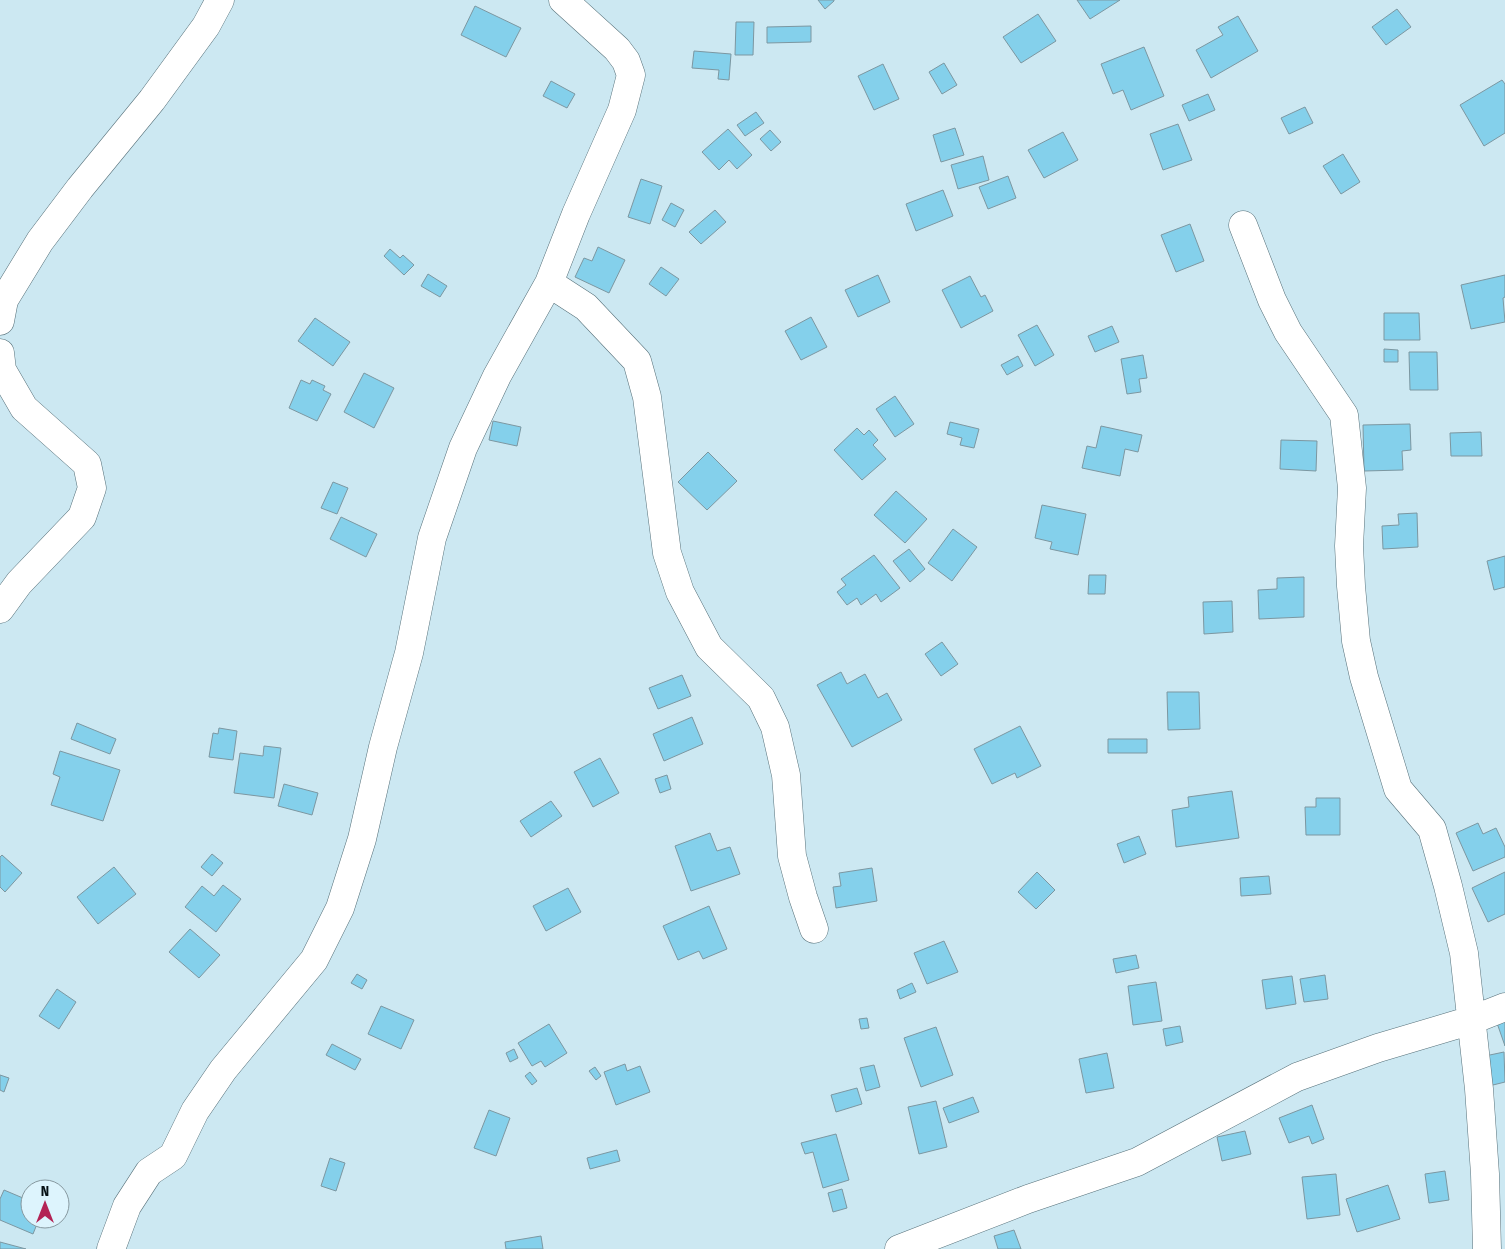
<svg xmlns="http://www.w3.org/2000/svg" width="1505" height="1249" font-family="'Fira Sans Condensed',sans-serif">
	<rect width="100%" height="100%" fill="#cce8f2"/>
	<path fill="#84d0eb" stroke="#7c97a1" d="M 818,0 L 834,0 L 834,1 L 825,9 Z
		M 1077,0 L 1120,0 L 1090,19 Z
		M 475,6 L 521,28 L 506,57 L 461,35 Z
		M 1397,9 L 1411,27 L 1386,45 L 1372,27 Z
		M 1038,14 L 1056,41 L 1021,63 L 1003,37 Z
		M 1238,16 L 1258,51 L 1211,78 L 1196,50 L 1223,35 L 1218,27 Z
		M 736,22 L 754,22 L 753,55 L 735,55 Z
		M 811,26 L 811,42 L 767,43 L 767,27 Z
		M 1144,47 L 1164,96 L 1131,110 L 1123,90 L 1113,94 L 1101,64 Z
		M 694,51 L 731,54 L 729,80 L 718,79 L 719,70 L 692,68 Z
		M 944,63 L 957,85 L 942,94 L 929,72 Z
		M 883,64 L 899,99 L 874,110 L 858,76 Z
		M 1502,80 L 1505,84 L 1505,133 L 1484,146 L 1460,105 Z
		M 551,81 L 575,94 L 567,108 L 543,96 Z
		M 1208,94 L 1215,110 L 1189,121 L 1182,105 Z
		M 1305,107 L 1313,123 L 1289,134 L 1281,118 Z
		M 756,112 L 764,123 L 745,136 L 737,125 Z
		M 1178,124 L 1192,160 L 1163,170 L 1150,134 Z
		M 955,128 L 964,155 L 941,162 L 933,135 Z
		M 728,129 L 752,155 L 737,169 L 729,160 L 719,170 L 702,152 Z
		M 770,130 L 781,142 L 771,151 L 760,139 Z
		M 1063,132 L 1078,160 L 1044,178 L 1028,150 Z
		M 1343,154 L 1360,182 L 1341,194 L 1323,166 Z
		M 983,156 L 989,180 L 958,189 L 951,165 Z
		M 1008,176 L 1016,198 L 988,209 L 979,187 Z
		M 641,179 L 662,186 L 650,224 L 628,217 Z
		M 943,190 L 953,216 L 916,231 L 906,204 Z
		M 671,203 L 684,210 L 675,227 L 662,220 Z
		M 715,210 L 726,222 L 701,244 L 689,232 Z
		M 1190,224 L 1204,261 L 1176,272 L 1161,235 Z
		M 598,247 L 625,260 L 609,293 L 575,277 L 584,258 L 592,261 Z
		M 390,249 L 400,258 L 403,255 L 414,265 L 404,275 L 384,256 Z
		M 661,267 L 679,279 L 666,296 L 649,284 Z
		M 428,274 L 447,286 L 440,297 L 421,286 Z
		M 878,275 L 890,302 L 858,317 L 845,290 Z
		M 1505,275 L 1505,297 L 1503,298 L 1505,322 L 1471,329 L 1461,285 Z
		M 970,276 L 981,297 L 985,295 L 993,311 L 961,328 L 942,290 Z
		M 1384,313 L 1419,313 L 1420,340 L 1384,340 Z
		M 811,317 L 827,347 L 801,360 L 785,331 Z
		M 315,318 L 350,342 L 333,366 L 298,341 Z
		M 1037,325 L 1054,355 L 1035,366 L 1018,335 Z
		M 1112,326 L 1119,342 L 1095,352 L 1088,336 Z
		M 1384,349 L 1398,350 L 1398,362 L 1384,362 Z
		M 1409,352 L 1437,352 L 1438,390 L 1410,390 Z
		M 1143,355 L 1147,378 L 1139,379 L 1141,392 L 1127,394 L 1121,359 Z
		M 1018,356 L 1023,366 L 1007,375 L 1001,365 Z
		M 364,373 L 394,388 L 374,428 L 344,412 Z
		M 301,380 L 310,384 L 312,380 L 325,386 L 323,390 L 331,394 L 317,421 L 289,408 Z
		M 895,396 L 914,424 L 895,437 L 876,409 Z
		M 493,421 L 521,427 L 517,446 L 489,440 Z
		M 950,422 L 979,429 L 974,448 L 960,445 L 962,438 L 947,434 Z
		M 1410,424 L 1411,450 L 1402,451 L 1403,470 L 1364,471 L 1363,425 Z
		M 1101,426 L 1142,435 L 1138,452 L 1125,449 L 1120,476 L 1082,468 L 1087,446 L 1096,448 Z
		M 857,428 L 864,435 L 869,430 L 878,440 L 873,445 L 886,459 L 862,480 L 834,450 Z
		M 1481,432 L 1482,456 L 1451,456 L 1450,433 Z
		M 1281,440 L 1317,441 L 1316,471 L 1280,469 Z
		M 708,452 L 737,481 L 707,510 L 678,482 Z
		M 333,482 L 348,488 L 337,514 L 321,508 Z
		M 896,491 L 927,519 L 905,543 L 874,515 Z
		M 1042,505 L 1086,514 L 1078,555 L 1050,549 L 1052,542 L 1035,538 Z
		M 1417,513 L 1418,547 L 1383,549 L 1382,526 L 1399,525 L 1398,514 Z
		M 341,517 L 377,534 L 366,557 L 330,539 Z
		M 953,529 L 977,547 L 952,581 L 928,563 Z
		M 909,549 L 925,569 L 910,582 L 893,561 Z
		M 874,555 L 900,588 L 881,602 L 876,594 L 861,605 L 857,598 L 847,605 L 837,592 L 846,585 L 841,579 Z
		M 1505,556 L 1505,587 L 1494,590 L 1487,561 Z
		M 1089,575 L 1106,575 L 1105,594 L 1088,594 Z
		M 1304,577 L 1304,617 L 1259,619 L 1258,590 L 1277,589 L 1277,578 Z
		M 1232,601 L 1233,632 L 1204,634 L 1203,602 Z
		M 942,642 L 958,664 L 941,676 L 925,654 Z
		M 841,672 L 847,684 L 865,674 L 878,698 L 887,693 L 902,720 L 852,747 L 817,685 Z
		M 682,675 L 691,696 L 658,709 L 649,688 Z
		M 1167,692 L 1199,692 L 1200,729 L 1168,730 Z
		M 692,717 L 703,744 L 664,761 L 653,734 Z
		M 77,723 L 116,739 L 110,754 L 71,739 Z
		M 1020,726 L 1041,766 L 1017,778 L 1015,773 L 992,784 L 974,749 Z
		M 219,728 L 237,731 L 233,760 L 209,757 L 213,733 L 218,734 Z
		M 1108,739 L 1147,739 L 1147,753 L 1108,753 Z
		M 264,746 L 281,748 L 274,798 L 234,793 L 240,753 L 263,756 Z
		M 60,751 L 120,770 L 103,821 L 51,805 L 60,777 L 53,774 Z
		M 600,758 L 619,793 L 593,807 L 574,772 Z
		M 667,775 L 671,789 L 660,793 L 655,779 Z
		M 284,784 L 318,793 L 312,815 L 278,806 Z
		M 1232,791 L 1239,838 L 1176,847 L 1172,810 L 1189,807 L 1188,797 Z
		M 1316,798 L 1340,798 L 1340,835 L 1306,835 L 1305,807 L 1316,807 Z
		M 551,801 L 562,816 L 531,837 L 520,821 Z
		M 1478,823 L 1483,834 L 1496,828 L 1505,847 L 1505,857 L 1473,871 L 1456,833 Z
		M 710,833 L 717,851 L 730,847 L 740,874 L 691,891 L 675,846 Z
		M 1139,836 L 1146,854 L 1124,863 L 1117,844 Z
		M 212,854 L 223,863 L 212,876 L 201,867 Z
		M 2,855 L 22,873 L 5,892 L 0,887 L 0,857 Z
		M 114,867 L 136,894 L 98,924 L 77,897 Z
		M 872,868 L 877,901 L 836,908 L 833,887 L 841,886 L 839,873 Z
		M 1037,872 L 1055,890 L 1036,909 L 1018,892 Z
		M 1505,872 L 1505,914 L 1488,922 L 1472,888 Z
		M 1269,876 L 1271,894 L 1241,896 L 1240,878 Z
		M 223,885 L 241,899 L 216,932 L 185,907 L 202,886 L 214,896 Z
		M 568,888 L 581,912 L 546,931 L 533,906 Z
		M 709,906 L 727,949 L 703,959 L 699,951 L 678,960 L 663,926 Z
		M 190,929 L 220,955 L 199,978 L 169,952 Z
		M 944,941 L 958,972 L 927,984 L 914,953 Z
		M 1136,955 L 1139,968 L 1116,973 L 1113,959 Z
		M 357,974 L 367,980 L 362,989 L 351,983 Z
		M 1325,975 L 1328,999 L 1304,1002 L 1300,979 Z
		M 1292,976 L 1296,1004 L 1266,1009 L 1262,980 Z
		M 1156,982 L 1162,1021 L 1133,1025 L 1128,986 Z
		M 912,983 L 916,992 L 900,999 L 897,990 Z
		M 57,989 L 76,1002 L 59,1029 L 39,1016 Z
		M 381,1006 L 414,1020 L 401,1049 L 368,1034 Z
		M 867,1018 L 869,1028 L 861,1029 L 859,1019 Z
		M 1505,1020 L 1505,1046 L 1497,1023 Z
		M 549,1024 L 567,1053 L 545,1067 L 541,1061 L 532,1066 L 518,1043 Z
		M 1180,1026 L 1183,1042 L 1166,1046 L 1163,1029 Z
		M 936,1027 L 953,1075 L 921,1087 L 904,1038 Z
		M 332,1044 L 361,1059 L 355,1070 L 326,1055 Z
		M 514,1049 L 518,1058 L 510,1062 L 506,1053 Z
		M 1504,1052 L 1505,1082 L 1493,1085 L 1485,1056 Z
		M 1107,1053 L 1114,1088 L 1086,1093 L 1079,1059 Z
		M 625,1064 L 627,1071 L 640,1066 L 650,1092 L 616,1105 L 604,1072 Z
		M 874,1065 L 880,1087 L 866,1091 L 860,1068 Z
		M 595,1067 L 601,1076 L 596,1080 L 589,1071 Z
		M 530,1072 L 537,1081 L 532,1085 L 525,1076 Z
		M 0,1075 L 9,1078 L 4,1092 L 0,1090 Z
		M 857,1088 L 862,1104 L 836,1112 L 831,1095 Z
		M 973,1097 L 979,1112 L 949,1123 L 943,1108 Z
		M 936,1101 L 947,1147 L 919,1154 L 908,1107 Z
		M 1312,1105 L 1324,1139 L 1312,1144 L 1309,1136 L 1289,1143 L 1279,1118 Z
		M 489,1110 L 510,1118 L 496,1156 L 474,1148 Z
		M 1245,1131 L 1251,1154 L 1222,1161 L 1217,1137 Z
		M 836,1134 L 849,1180 L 823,1188 L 813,1152 L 805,1154 L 801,1143 Z
		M 617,1150 L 620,1161 L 590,1169 L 587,1158 Z
		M 330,1158 L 345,1163 L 336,1191 L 321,1186 Z
		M 1445,1171 L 1449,1200 L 1429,1203 L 1425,1174 Z
		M 1336,1174 L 1340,1215 L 1307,1219 L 1302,1177 Z
		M 1388,1185 L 1400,1219 L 1357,1232 L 1346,1199 Z
		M 842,1189 L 847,1208 L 833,1212 L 828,1193 Z
		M 4,1190 L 30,1201 L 30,1219 L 39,1219 L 33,1234 L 0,1220 L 0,1199 Z
		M 1014,1230 L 1021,1249 L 998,1249 L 994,1236 Z
		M 541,1236 L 543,1249 L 506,1249 L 505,1242 Z
		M 0,1242 L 26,1249 L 0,1249 Z"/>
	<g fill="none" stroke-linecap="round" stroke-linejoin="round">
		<g stroke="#57717a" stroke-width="29">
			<path id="minor" d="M 1243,225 L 1272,300 L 1288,332 L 1344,415 L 1352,488 L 1349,546 L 1351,586 L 1356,641 L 1364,677 L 1398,789 L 1432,829 L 1448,886 L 1464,953 L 1479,1089 L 1485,1174 L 1487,1249
				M 549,283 L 586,307 L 637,361 L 647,397 L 667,553 L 680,592 L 709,647 L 761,698 L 775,727 L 786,775 L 792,856 L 803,897 L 814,929
				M 0,321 L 4,300 L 40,241 L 80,188 L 152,100 L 206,26 L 220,0
				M 0,353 L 2,370 L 24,408 L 87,464 L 92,488 L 82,517 L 19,583 L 0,609
				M 111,1249 L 127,1206 L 149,1172 L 173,1156 L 195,1111 L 223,1070 L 314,960 L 340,908 L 362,839 L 383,747 L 409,653 L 432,538 L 463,448 L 497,376 L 549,283 L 576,214 L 622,110 L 631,75 L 626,61 L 617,49 L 563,0
				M 899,1249 L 1028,1199 L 1137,1162 L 1297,1077 L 1378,1048 L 1472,1020 L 1505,1007"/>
		</g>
		<use href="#minor" stroke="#fff" stroke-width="28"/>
	</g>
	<g transform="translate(45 1204)"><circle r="24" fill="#ddf4fd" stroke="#8799a0"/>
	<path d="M0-4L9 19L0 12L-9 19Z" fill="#b32355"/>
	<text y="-8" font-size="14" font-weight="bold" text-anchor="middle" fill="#071115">N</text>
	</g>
</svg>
